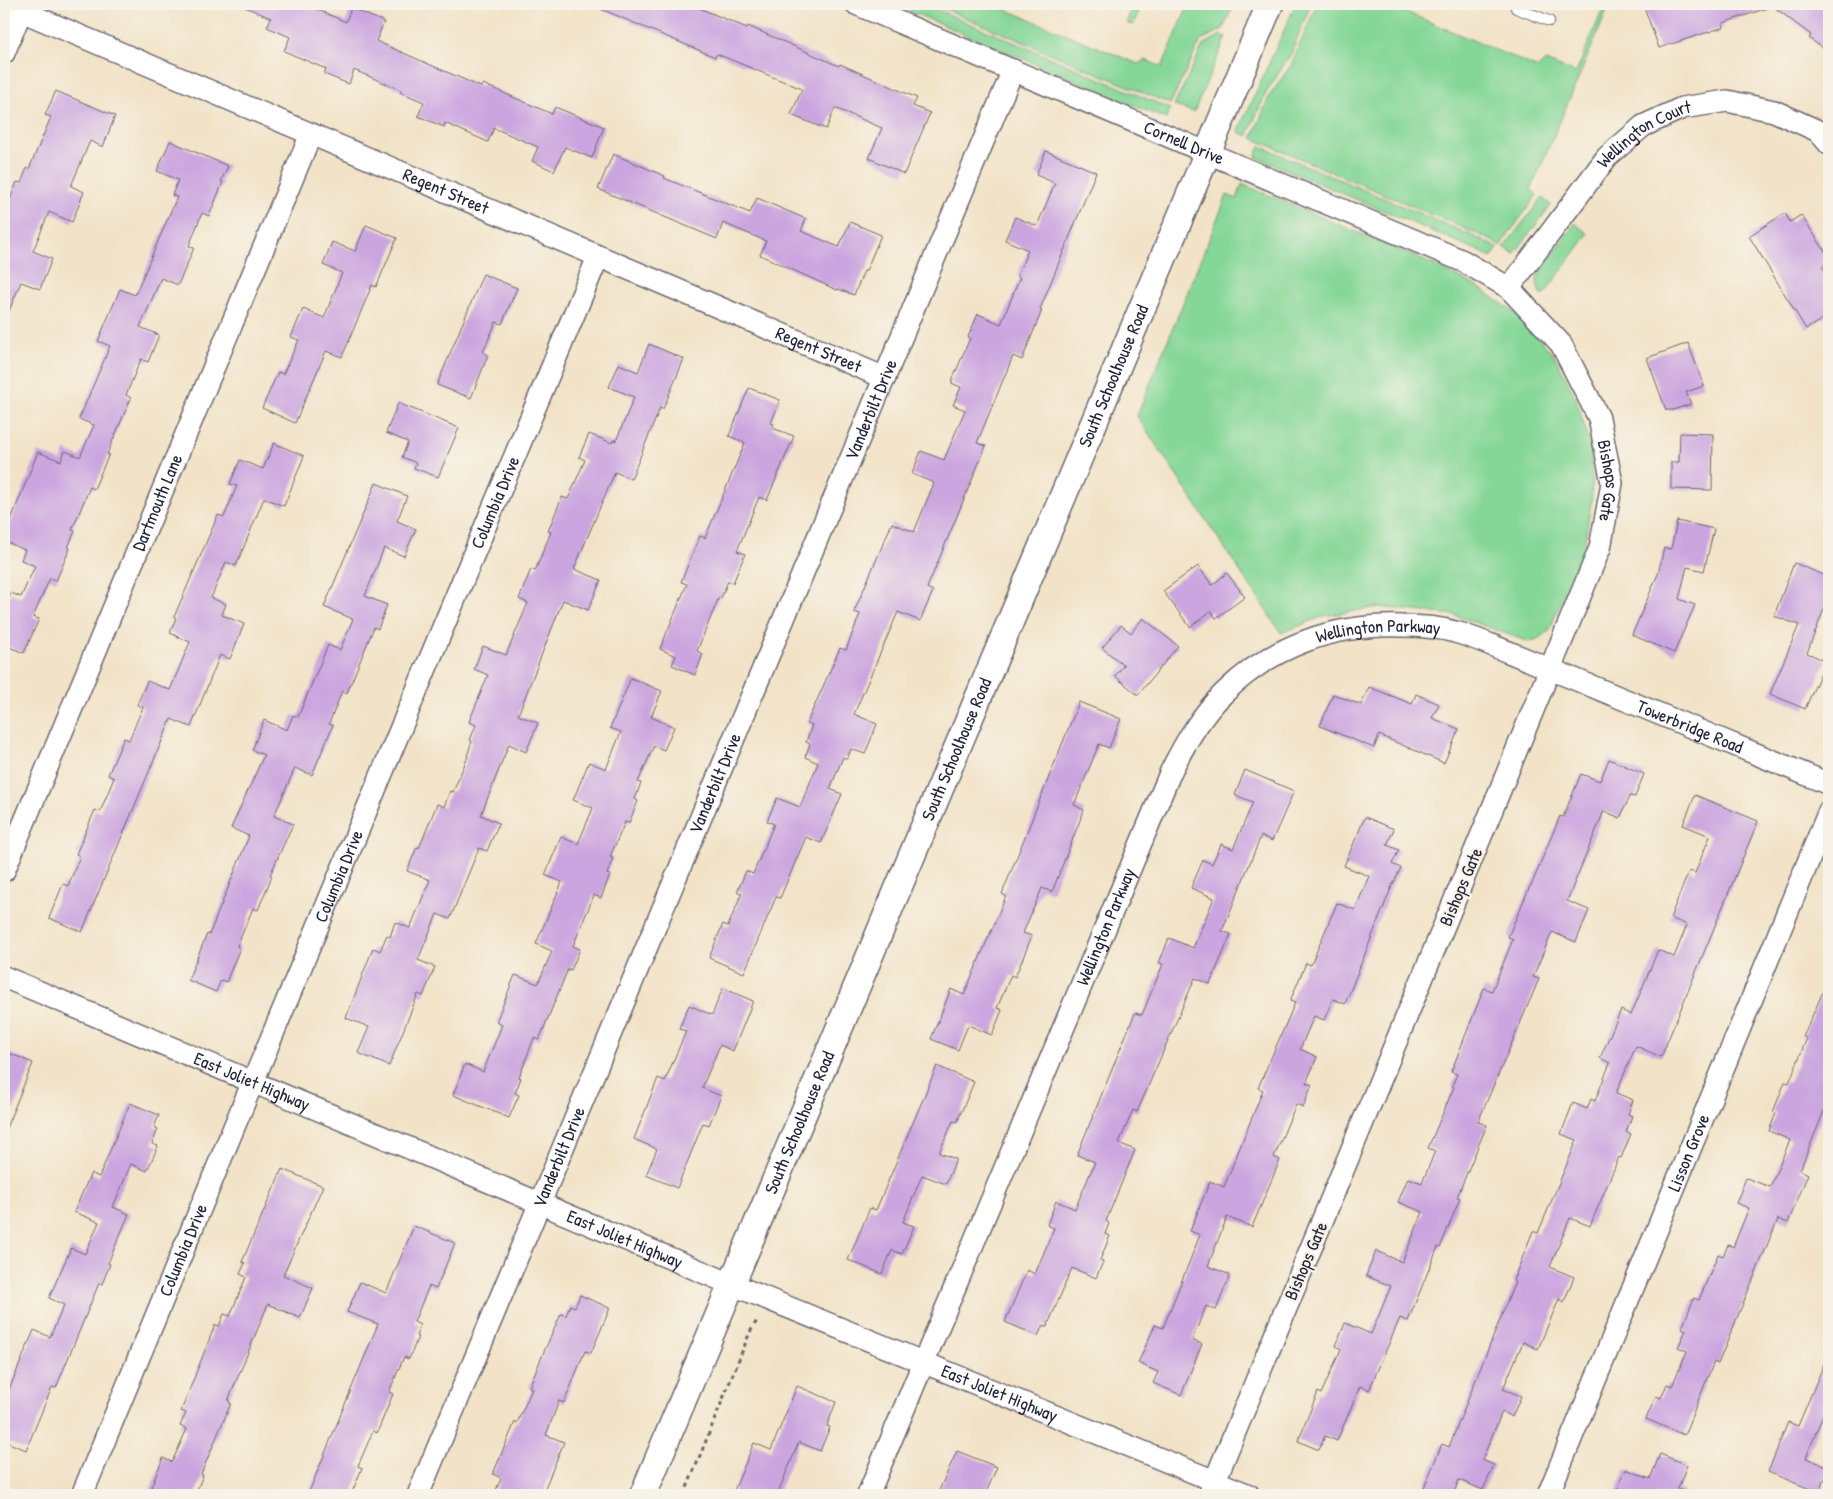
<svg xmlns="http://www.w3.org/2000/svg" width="1833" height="1499" font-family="'Patrick Hand',sans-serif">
	<rect width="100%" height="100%" fill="#f7f3e8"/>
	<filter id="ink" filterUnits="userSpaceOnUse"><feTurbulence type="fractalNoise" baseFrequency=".02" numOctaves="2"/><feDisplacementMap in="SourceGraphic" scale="10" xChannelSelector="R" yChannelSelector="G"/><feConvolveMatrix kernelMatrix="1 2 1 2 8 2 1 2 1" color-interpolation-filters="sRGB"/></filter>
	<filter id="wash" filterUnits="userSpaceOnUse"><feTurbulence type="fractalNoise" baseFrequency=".0096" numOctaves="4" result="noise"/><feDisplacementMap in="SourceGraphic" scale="20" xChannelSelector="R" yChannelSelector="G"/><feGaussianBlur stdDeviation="1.12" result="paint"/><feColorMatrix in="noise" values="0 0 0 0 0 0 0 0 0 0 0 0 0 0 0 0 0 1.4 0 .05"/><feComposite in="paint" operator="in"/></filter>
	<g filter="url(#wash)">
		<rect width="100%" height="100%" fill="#f2e3c8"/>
		<path fill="#85d797" stroke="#547c69" d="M 893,4 L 924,4 L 1164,106 L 1170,109 L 1166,119 Z
			M 933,4 L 993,4 L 1138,64 L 1145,60 L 1162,67 L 1189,4 L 1234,4 L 1223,29 L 1201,40 L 1170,104 Z
			M 1133,4 L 1142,4 L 1134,23 L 1132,25 L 1128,24 L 1127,21 Z
			M 1296,4 L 1311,4 L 1291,54 L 1266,93 L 1247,136 L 1239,132 L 1240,127 Z
			M 1317,4 L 1392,4 L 1392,6 L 1538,68 L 1545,61 L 1576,73 L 1605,4 L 1610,4 L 1531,189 L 1537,195 L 1500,246 L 1489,239 L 1252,138 L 1270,95 L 1291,65 Z
			M 1221,35 L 1226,37 L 1194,112 L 1174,106 L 1203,45 Z
			M 1260,146 L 1480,239 L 1498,248 L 1491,258 L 1479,251 L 1256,157 Z
			M 1242,184 L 1423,260 L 1478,287 L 1520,316 L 1555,357 L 1576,398 L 1591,448 L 1592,498 L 1584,546 L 1549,631 L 1540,638 L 1529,642 L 1454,615 L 1379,607 L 1324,616 L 1281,633 L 1137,416 L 1227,195 L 1237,199 Z
			M 1542,198 L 1551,205 L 1514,254 L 1504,247 Z
			M 1575,223 L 1588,234 L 1543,296 C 1538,290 1536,283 1538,275 Z"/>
		<g id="blocks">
			<path fill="#cba5df" d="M 238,4 L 304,4 L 346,22 L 351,8 L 384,22 L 376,41 L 481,87 L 483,84 L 552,114 L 555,107 L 604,127 L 592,158 L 565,147 L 554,171 L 532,161 L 538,147 L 494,128 L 488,142 L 445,123 L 444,127 L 418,116 L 424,102 L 400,92 L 401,90 L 354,70 L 349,84 L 324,74 L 326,69 L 284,51 L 290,37 L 267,27 L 271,18 Z
				M 589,4 L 701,4 L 699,8 L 747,28 L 748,26 L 839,66 L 840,64 L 917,98 L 913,106 L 930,113 L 904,174 L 869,158 L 882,128 L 835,108 L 826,129 L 791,115 L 802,89 L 717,54 L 715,57 Z
				M 1643,4 L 1770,4 L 1770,7 L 1723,23 L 1724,27 L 1659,48 Z
				M 1770,4 L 1829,4 L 1829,53 L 1809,38 L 1811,35 Z
				M 56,91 L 115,116 L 103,147 L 90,141 L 71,186 L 84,192 L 72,222 L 49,212 L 33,251 L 52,259 L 40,289 L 21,282 L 4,323 L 4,214 L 17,182 L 21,183 L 27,168 L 29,169 L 51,117 L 45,115 Z
				M 170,141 L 228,166 L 221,181 L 223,182 L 209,216 L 202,213 L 189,246 L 194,248 L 178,285 L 161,278 L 140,327 L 159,335 L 148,362 L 141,359 L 126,395 L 131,398 L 107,454 L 109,454 L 94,489 L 90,487 L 72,530 L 75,531 L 68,547 L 70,548 L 56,581 L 50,578 L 33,617 L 39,619 L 24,653 L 4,645 L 4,610 L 11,593 L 21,597 L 35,566 L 21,560 L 25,550 L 4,541 L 4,537 L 38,452 L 61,461 L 65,451 L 80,457 L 94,425 L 79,419 L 110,346 L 98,341 L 120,289 L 135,295 L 177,197 L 172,195 L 178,180 L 157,171 Z
				M 1046,151 L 1096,172 L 1040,309 L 1042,310 L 1022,360 L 1013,356 L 977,443 L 986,446 L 927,588 L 933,591 L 920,621 L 898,612 L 854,714 L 877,724 L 865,754 L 851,749 L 847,759 L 843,757 L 830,789 L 842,794 L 821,843 L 806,837 L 780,898 L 776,897 L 744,973 L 709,958 L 723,924 L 728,926 L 742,893 L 737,892 L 746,871 L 753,874 L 774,824 L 767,821 L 777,798 L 800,807 L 818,763 L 805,757 L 810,744 L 806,742 L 812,725 L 807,723 L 840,648 L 846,650 L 860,614 L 854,612 L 892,523 L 914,532 L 934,483 L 912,474 L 921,451 L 944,460 L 965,410 L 953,405 L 961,387 L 951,383 L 970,338 L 968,337 L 978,314 L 1001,324 L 1020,277 L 1017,276 L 1028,250 L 1005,240 L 1015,217 L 1037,226 L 1055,183 L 1036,175 Z
				M 613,154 L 665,176 L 664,178 L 750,213 L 757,198 L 806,219 L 801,231 L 839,247 L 850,222 L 881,235 L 866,271 L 864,271 L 854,295 L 838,289 L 837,290 L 760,255 L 766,241 L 723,223 L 717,239 L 598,189 Z
				M 1785,213 L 1790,222 L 1801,215 L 1829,257 L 1829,262 L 1822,266 L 1829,278 L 1829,315 L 1806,329 L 1749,236 Z
				M 366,225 L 397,238 L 376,287 L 372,285 L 342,357 L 326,351 L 295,423 L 262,408 L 278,372 L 283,374 L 299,340 L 291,337 L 303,309 L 324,318 L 342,273 L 323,265 L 332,242 L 355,251 Z
				M 483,274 L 517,288 L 502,324 L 496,322 L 483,352 L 488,355 L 471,398 L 437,385 Z
				M 1688,343 L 1704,386 L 1686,392 L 1691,404 L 1673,410 L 1666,410 L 1647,358 Z
				M 649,344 L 684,359 L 663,409 L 660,408 L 631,479 L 615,472 L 574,569 L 601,580 L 588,610 L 563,600 L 518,715 L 538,723 L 526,752 L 509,744 L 481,815 L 499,823 L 487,851 L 479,848 L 450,919 L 437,914 L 418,960 L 435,967 L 423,996 L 418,994 L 389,1066 L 358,1053 L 369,1027 L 346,1018 L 373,948 L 380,951 L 387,935 L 390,937 L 395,922 L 410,928 L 430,880 L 407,871 L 417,847 L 419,848 L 437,804 L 444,807 L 450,791 L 453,792 L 468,756 L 467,756 L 472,741 L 470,740 L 476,725 L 469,722 L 488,675 L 474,669 L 483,646 L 506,655 L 528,603 L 519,599 L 531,569 L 535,571 L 551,532 L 548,531 L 562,497 L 568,499 L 585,460 L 579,457 L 589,434 L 612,443 L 613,440 L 616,441 L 634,397 L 609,387 L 619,364 L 638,372 Z
				M 749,388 L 780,400 L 771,423 L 774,424 L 772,428 L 794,436 L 767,500 L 759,497 L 737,551 L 745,554 L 733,583 L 728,581 L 721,598 L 719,597 L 697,651 L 703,654 L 695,675 L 672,665 L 676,656 L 660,649 L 687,584 L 681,582 L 700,536 L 705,538 L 745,443 L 729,436 Z
				M 398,403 L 459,428 L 438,477 L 414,468 L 416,463 L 402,457 L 408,442 L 386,433 Z
				M 1680,433 L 1713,434 L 1712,490 L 1671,489 L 1671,462 L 1679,462 Z
				M 274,443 L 304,456 L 284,506 L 264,498 L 236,566 L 226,562 L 211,598 L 226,604 L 222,615 L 244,624 L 230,659 L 220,655 L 191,727 L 171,719 L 82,932 L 49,918 L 63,884 L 68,886 L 80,856 L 76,854 L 95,810 L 100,812 L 114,778 L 108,775 L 124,738 L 129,740 L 143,707 L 137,705 L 147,681 L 170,690 L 190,642 L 170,633 L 176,618 L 174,617 L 218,515 L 224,517 L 237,486 L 230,484 L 240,460 L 263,469 Z
				M 376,483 L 407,496 L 397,521 L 416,529 L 404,556 L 384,548 L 365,596 L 387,605 L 378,629 L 374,627 L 347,693 L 342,691 L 329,724 L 333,725 L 312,775 L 295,768 L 274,816 L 293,824 L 270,875 L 272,876 L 258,910 L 253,908 L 237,946 L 240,948 L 226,982 L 221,980 L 216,992 L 188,980 L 207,934 L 209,935 L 249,836 L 231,828 L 264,755 L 252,750 L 264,720 L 287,730 L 293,715 L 298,717 L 328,645 L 340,650 L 353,619 L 324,607 Z
				M 1677,521 L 1714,529 L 1704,571 L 1687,567 L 1679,599 L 1695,605 L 1674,653 L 1632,635 L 1658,574 L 1664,548 L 1671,549 Z
				M 1794,563 L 1829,577 L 1829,605 L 1826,604 L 1807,653 L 1826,661 L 1805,709 L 1770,694 L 1799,625 L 1774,616 Z
				M 1198,566 L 1212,585 L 1227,573 L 1245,597 L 1216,618 L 1211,611 L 1190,627 L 1163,591 Z
				M 1143,618 L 1178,646 L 1138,695 L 1115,676 L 1124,665 L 1102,648 L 1121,625 L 1131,633 Z
				M 631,678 L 662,691 L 651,717 L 674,727 L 664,750 L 654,746 L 638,782 L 641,783 L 635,799 L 638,801 L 629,823 L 625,822 L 610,857 L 613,858 L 607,874 L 610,875 L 601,898 L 594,895 L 573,946 L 580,949 L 571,970 L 568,969 L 539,1040 L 534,1038 L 519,1077 L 521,1078 L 515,1093 L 519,1095 L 509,1118 L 453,1095 L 465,1064 L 483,1072 L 502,1025 L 496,1022 L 515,975 L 538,984 L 552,951 L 536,944 L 562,882 L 545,875 L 561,837 L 578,844 L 593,808 L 573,800 L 589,762 L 606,769 L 621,732 L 610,728 Z
				M 1369,687 L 1412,704 L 1416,694 L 1439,704 L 1432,718 L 1459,729 L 1444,763 L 1379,735 L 1374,748 L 1320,726 L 1333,694 L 1361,705 Z
				M 1079,702 L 1121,719 L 1109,748 L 1099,744 L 1082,786 L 1074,805 L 1084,810 L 1052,892 L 1042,888 L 1023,933 L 1032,936 L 1015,977 L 1011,975 L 997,1008 L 1002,1010 L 992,1035 L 968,1025 L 958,1050 L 931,1039 L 951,989 L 964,995 L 1006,896 L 1002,894 Z
				M 1609,759 L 1644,774 L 1635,797 L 1630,796 L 1620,818 L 1604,811 L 1567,901 L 1589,910 L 1576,942 L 1552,932 L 1533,977 L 1539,979 L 1478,1122 L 1487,1125 L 1457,1197 L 1460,1198 L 1440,1248 L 1438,1247 L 1408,1321 L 1400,1318 L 1369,1390 L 1360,1386 L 1337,1441 L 1325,1436 L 1319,1450 L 1298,1441 L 1318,1392 L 1321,1394 L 1341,1349 L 1336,1346 L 1345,1323 L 1371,1334 L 1391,1286 L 1366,1276 L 1376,1251 L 1402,1262 L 1423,1212 L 1398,1202 L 1408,1178 L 1422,1183 L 1435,1151 L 1428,1148 L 1454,1087 L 1452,1086 L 1457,1074 L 1451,1072 L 1475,1011 L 1484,988 L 1492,991 L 1513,939 L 1508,937 L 1530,886 L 1531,886 L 1560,816 L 1563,817 L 1581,774 L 1600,781 Z
				M 1245,770 L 1294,791 L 1272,841 L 1261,836 L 1222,931 L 1231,934 L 1210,984 L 1195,978 L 1137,1112 L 1133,1110 L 1119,1143 L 1135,1150 L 1106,1221 L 1109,1223 L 1105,1234 L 1110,1236 L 1100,1260 L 1103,1262 L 1096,1278 L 1072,1268 L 1047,1327 L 1043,1325 L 1038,1336 L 1005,1322 L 1027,1270 L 1035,1274 L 1054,1228 L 1047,1225 L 1056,1201 L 1075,1209 L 1095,1162 L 1077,1155 L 1135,1013 L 1142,1015 L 1163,964 L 1159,963 L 1169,938 L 1193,948 L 1214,898 L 1191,888 L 1203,860 L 1212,864 L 1221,844 L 1233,849 L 1253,802 L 1235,795 Z
				M 1695,795 L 1758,821 L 1661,1057 L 1636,1046 L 1616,1093 L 1633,1100 L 1628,1114 L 1632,1116 L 1626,1132 L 1631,1134 L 1621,1158 L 1619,1157 L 1590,1226 L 1570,1218 L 1550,1267 L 1574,1277 L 1564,1302 L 1559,1299 L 1538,1349 L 1523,1342 L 1503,1389 L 1521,1396 L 1512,1417 L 1502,1412 L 1482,1460 L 1494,1465 L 1483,1490 L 1459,1480 L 1453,1495 L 1421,1495 L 1442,1444 L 1449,1447 L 1515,1282 L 1513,1281 L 1533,1231 L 1538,1233 L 1577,1140 L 1561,1134 L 1573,1103 L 1587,1109 L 1591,1099 L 1595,1101 L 1610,1063 L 1600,1058 L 1621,1010 L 1631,1015 L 1658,950 L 1674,957 L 1687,925 L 1670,918 L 1689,871 L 1695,873 L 1710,836 L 1683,825 Z
				M 1365,817 L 1394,829 L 1387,845 L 1399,850 L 1392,864 L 1401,868 L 1392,886 L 1345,1004 L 1333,999 L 1324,1020 L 1314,1016 L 1300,1049 L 1317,1057 L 1306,1083 L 1312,1085 L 1303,1107 L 1296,1104 L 1274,1157 L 1280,1160 L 1252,1227 L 1227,1217 L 1208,1266 L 1230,1275 L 1216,1310 L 1206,1306 L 1192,1340 L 1202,1344 L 1181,1395 L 1153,1383 L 1158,1372 L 1138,1363 L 1155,1325 L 1163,1328 L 1200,1235 L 1190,1231 L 1210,1181 L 1224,1187 L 1263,1090 L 1258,1088 L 1295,1003 L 1290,1001 L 1306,963 L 1311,965 L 1337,903 L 1355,910 L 1369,876 L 1344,866 Z
				M 1829,978 L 1829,1099 L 1800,1170 L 1808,1174 L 1788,1223 L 1778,1219 L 1718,1364 L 1714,1362 L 1684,1435 L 1646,1419 L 1656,1396 L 1661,1398 L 1667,1384 L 1672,1386 L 1687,1351 L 1678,1347 L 1686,1330 L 1682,1328 L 1694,1298 L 1699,1300 L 1718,1254 L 1723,1256 L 1728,1245 L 1733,1247 L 1749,1208 L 1736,1203 L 1746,1178 L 1770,1187 L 1790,1140 L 1769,1131 L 1776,1113 L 1773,1112 L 1785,1082 L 1789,1083 L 1807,1038 L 1803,1037 Z
				M 723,988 L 753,1001 L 733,1051 L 720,1045 L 702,1088 L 721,1096 L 709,1125 L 703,1123 L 677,1188 L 646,1175 L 657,1149 L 634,1139 L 658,1078 L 665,1081 L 686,1031 L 679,1029 L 689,1005 L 712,1015 Z
				M 4,1051 L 33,1063 L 4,1133 Z
				M 937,1066 L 974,1082 L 957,1122 L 953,1121 L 939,1153 L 956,1159 L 946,1184 L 922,1175 L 903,1222 L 914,1226 L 902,1254 L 892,1250 L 882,1274 L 848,1260 L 870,1208 L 876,1210 Z
				M 130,1103 L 159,1115 L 154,1127 L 158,1129 L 152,1144 L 158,1146 L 147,1171 L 131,1164 L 113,1207 L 129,1214 L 108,1263 L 110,1264 L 102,1284 L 99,1283 L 56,1388 L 52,1387 L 26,1450 L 4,1441 L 4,1390 L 8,1392 L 34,1330 L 50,1337 L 64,1305 L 49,1298 L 71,1248 L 85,1254 L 99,1222 L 74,1212 L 91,1173 L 99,1177 Z
				M 282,1169 L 323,1186 L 283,1275 L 313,1288 L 300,1318 L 268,1304 L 228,1401 L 231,1403 L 201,1474 L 203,1475 L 195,1495 L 148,1495 L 163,1458 L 172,1462 L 187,1429 L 180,1426 L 186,1413 L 181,1411 L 215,1325 L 219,1326 L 224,1314 L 230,1316 L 246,1277 L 240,1274 L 245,1263 L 242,1262 Z
				M 414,1226 L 455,1243 L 436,1289 L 429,1286 L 414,1322 L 420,1325 L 416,1336 L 418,1337 L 409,1359 L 404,1357 L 389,1392 L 393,1394 L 377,1433 L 373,1431 L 358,1466 L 362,1468 L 351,1495 L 318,1495 L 309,1492 L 378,1324 L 347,1312 L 360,1282 L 386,1293 Z
				M 580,1295 L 610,1308 L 591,1353 L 585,1351 L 564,1403 L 559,1401 L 546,1435 L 564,1442 L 542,1495 L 494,1495 L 501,1478 L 493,1474 L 515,1422 L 517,1423 L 532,1389 L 529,1387 L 543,1354 L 561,1314 L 566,1316 L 570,1305 L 575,1307 Z
				M 1829,1352 L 1829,1414 L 1824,1412 L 1806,1458 L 1829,1467 L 1820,1493 L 1768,1472 L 1788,1422 L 1798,1426 Z
				M 797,1386 L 836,1402 L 827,1426 L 830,1427 L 820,1451 L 799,1442 L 777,1495 L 732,1495 L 754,1443 L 771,1450 Z
				M 957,1451 L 997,1467 L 985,1495 L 937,1495 Z
				M 1660,1454 L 1687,1465 L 1678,1489 L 1690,1495 L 1615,1495 L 1626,1469 L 1650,1479 Z"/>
		</g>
	</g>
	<g filter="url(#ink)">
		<use href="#blocks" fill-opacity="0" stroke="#6b666c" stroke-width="1"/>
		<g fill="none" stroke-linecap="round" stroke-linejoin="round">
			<g stroke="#6b666c" stroke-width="12">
				<path id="service" d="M 1516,8 L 1549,21"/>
			</g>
			<g stroke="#6b666c" stroke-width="24">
				<g id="minor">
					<path id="s1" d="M 5,4 L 885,378"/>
					<path id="s2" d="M 856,4 L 1463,261 L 1509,288 L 1561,344 L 1599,418 L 1612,483 L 1600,548 L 1209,1495"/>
					<path d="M 4,53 L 24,4"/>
					<path id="s3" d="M 1509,288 L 1607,157 L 1643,126 L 1682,108 L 1727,101 L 1774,111 L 1818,131 L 1829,144"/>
					<path id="s4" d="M 4,871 L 311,134"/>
					<path id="s5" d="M 4,977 L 731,1284 L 1249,1495"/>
					<path id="s6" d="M 82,1495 L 239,1115 L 598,257"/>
					<path id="s7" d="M 418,1495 L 1013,70"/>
					<path id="s8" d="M 868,1495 L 1171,771 C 1185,743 1201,715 1224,693 C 1273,645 1335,624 1402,626 C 1420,626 1438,627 1455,632 C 1474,637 1493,646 1511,653 C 1543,666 1574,679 1606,692 C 1680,723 1755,753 1829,784"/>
					<path id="s9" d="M 1548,1495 L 1829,811"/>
				</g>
			</g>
			<g stroke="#6b666c" stroke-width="29">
				<g id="tertiary">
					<path id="s10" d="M 643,1495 L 1270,4"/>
				</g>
			</g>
			<path stroke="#6b666c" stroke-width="3" stroke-dasharray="4 4" stroke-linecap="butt" d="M 684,1495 L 750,1332 L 758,1319"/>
			<use href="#service" stroke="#fff" stroke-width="10"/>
			<use href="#minor" stroke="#fff" stroke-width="21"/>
			<use href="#tertiary" stroke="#fff" stroke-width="26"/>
		</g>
	</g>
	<g text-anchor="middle" stroke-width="5" stroke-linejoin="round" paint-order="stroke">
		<g font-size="18" fill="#22223b" stroke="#f7f3e8">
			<text dy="6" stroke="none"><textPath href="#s3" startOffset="208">Wellington Court</textPath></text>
			<text dy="6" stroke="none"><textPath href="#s2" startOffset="356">Cornell Drive</textPath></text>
			<text dy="6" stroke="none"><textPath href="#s1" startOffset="479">Regent Street</textPath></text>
			<text dy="6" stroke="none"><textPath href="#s1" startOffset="884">Regent Street</textPath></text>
			<text dy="6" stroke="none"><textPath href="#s10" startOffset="1214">South Schoolhouse Road</textPath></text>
			<text dy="6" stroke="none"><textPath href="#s7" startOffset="1176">Vanderbilt Drive</textPath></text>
			<text dy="6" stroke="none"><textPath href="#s2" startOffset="936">Bishops Gate</textPath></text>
			<text dy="6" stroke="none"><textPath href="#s6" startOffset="1075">Columbia Drive</textPath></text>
			<text dy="6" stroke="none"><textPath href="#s4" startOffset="399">Dartmouth Lane</textPath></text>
			<text dy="6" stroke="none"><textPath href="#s8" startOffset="1051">Wellington Parkway</textPath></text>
			<text dy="6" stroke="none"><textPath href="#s8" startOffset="1382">Towerbridge Road</textPath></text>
			<text dy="6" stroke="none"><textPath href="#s10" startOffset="809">South Schoolhouse Road</textPath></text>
			<text dy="6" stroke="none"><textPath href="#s7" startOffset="771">Vanderbilt Drive</textPath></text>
			<text dy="6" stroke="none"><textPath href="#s6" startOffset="670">Columbia Drive</textPath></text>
			<text transform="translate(1461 887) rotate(-67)" y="6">Bishops Gate</text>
			<text dy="6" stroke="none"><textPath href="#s8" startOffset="616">Wellington Parkway</textPath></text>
			<text dy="6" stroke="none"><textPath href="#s5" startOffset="269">East Joliet Highway</textPath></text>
			<text dy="6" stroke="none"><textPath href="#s10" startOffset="404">South Schoolhouse Road</textPath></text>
			<text dy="6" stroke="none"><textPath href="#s9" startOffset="370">Lisson Grove</textPath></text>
			<text dy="6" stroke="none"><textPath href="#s7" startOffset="366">Vanderbilt Drive</textPath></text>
			<text dy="6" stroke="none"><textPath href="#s5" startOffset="674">East Joliet Highway</textPath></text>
			<text dy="6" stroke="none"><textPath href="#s6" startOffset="265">Columbia Drive</textPath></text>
			<text transform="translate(1306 1261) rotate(-67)" y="6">Bishops Gate</text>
			<text dy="6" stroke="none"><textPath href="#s5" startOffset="1079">East Joliet Highway</textPath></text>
		</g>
	</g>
	<rect width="1833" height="1499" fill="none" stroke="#f7f3e8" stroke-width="20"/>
</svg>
